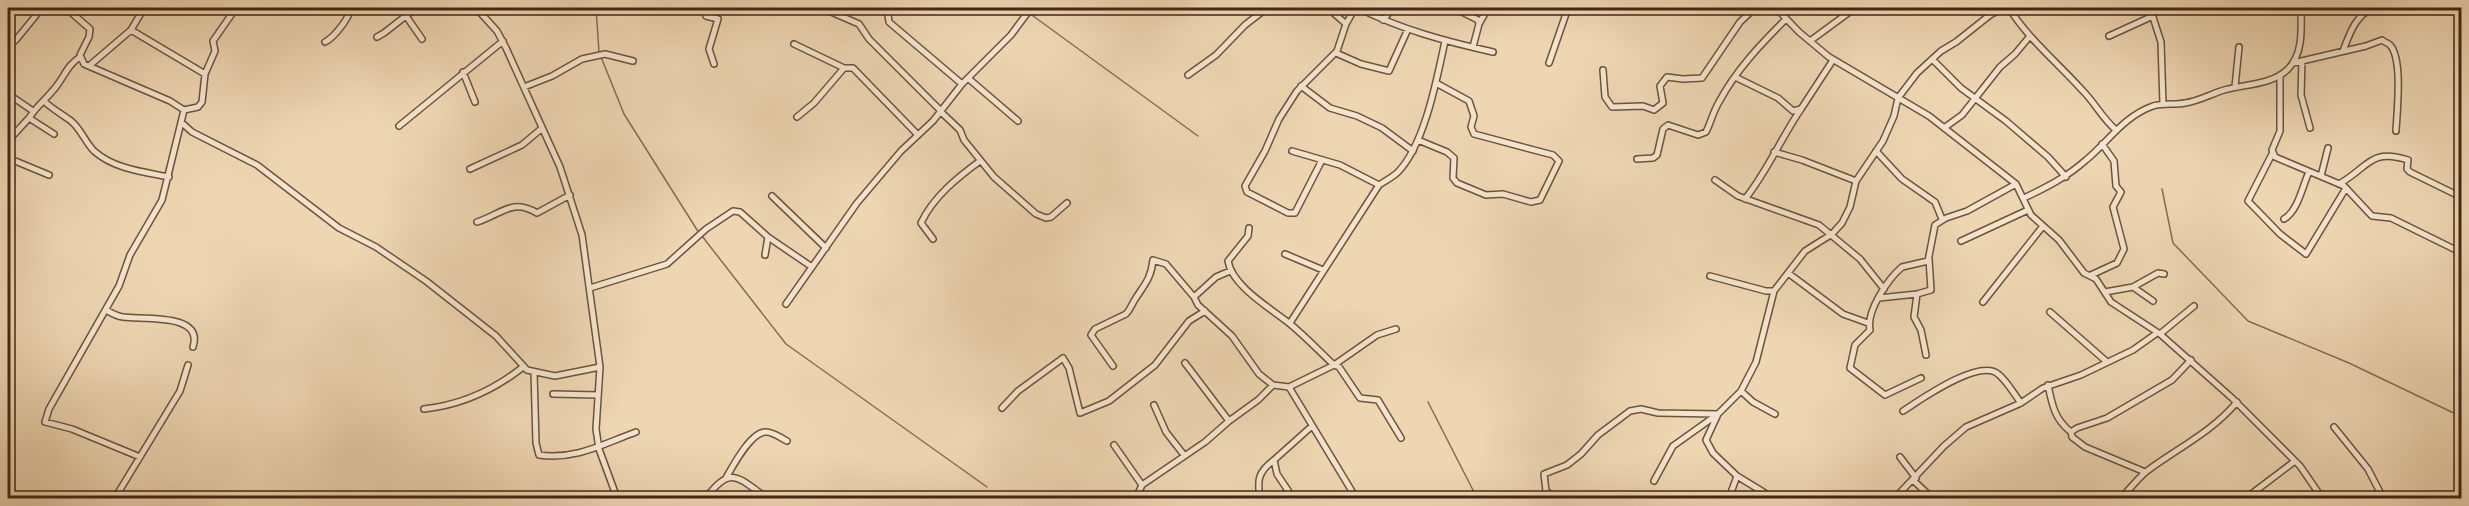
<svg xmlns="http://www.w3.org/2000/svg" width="2469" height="506" font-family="'Sorts Mill Goudy',serif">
	<rect width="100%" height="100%" fill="#eed6b3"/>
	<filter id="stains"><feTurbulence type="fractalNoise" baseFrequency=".00333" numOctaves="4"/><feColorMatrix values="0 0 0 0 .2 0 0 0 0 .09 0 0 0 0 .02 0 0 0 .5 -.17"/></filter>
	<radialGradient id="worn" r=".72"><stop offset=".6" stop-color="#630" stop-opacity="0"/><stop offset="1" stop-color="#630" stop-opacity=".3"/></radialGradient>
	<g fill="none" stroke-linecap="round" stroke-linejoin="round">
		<path stroke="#866c53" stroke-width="1.5" d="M 596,8 L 599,52
			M 1029,13 L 1198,136
			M 601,57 L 624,114 L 699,233
			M 2162,189 L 2173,243 L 2248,321 L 2349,363 L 2462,417
			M 702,236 L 786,344 L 987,487
			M 1428,402 L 1477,498"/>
		<g stroke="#6d533c" stroke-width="8">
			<path id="minor" d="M 66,8 L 90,29 L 89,37 L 80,55 L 84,64 L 170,101 L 184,110 L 162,200 L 130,255 L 119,286 L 49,409 L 45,422 L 72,429 L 140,457
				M 476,8 L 497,31 L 506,48 L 560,167 L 582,235 L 600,367 L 596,429 L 599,449 L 617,498
				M 703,8 L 706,16 L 718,19 L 709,49 L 714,64
				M 822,8 L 859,24 L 869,39 L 940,110
				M 887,8 L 889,22 L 962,84
				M 1358,8 C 1403,30 1444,41 1493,52
				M 1454,8 L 1478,20 L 1479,24
				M 1776,8 L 1799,32 L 1829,57 L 1929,116 L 2016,184 L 2031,215 L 2059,240 L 2084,273 L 2096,279 L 2111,302 L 2160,334 L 2232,398 L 2300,466 L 2322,498
				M 1983,8 L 1990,15
				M 2009,8 C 2029,40 2058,63 2083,91 C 2095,103 2102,118 2116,130
				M 2150,8 L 2161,42 L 2163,104
				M 2221,11 L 2236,10 L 2241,8
				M 406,16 L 422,39
				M 1383,20 L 1393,8
				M 1346,24 L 1355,8
				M 131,30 L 144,8
				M 2109,36 L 2153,16
				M 377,37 L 384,33 L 416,8
				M 1810,41 L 1855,8
				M 325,42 C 335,37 349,18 351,8
				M 8,43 L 15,41 L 42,8
				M 794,44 L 844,68 L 853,68 L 918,135
				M 1473,47 L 1479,24 L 1488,8
				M 2343,51 C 2350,33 2355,16 2373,8
				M 1336,53 L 1361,64 L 1389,71 L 1408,29
				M 1932,59 L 1961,88 L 2006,121 L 2048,157 L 2066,177
				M 2302,61 L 2301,95 L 2310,128
				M 1549,63 L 1568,8
				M 2293,63 L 2366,46 L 2382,40 C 2384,42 2388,43 2390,45 C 2403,59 2397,111 2396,131
				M 89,66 L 131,30 L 205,74
				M 1603,70 L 1605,97 L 1612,107 L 1643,106 L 1654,110 L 1663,103 L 1660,86 L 1667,77 L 1683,79 L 1702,78 L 1740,22 L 1755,8
				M 463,72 L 475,102
				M 1188,75 L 1216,55 L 1245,25 L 1267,8
				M 2280,75 L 2280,131 L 2272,150 L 2275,157 L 2344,186 L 2372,216 L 2391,218 L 2456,250 L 2462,248
				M 1735,77 L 1778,98 L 1793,111 L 1801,109 L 1833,60
				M 969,79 L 1018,121
				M 1301,86 L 1330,108 L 1357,116 L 1382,128 L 1413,151
				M 524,87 L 552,76 L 582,59 L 605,54 L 633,61
				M 2235,87 L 2239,47
				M 8,94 L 33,111
				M 44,101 C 52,109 62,114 71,121 C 81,129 85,142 94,151 C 114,169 144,172 169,177
				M 184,110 L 198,107 L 202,102 L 205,74 L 215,51 L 213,41 L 236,8
				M 940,111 L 960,130 L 964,140 L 994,177 L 1036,214 L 1046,218 L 1051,217 L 1067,203
				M 797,117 L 814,103 L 844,68
				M 182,123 L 192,132 L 257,165 L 339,228 L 376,247 L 426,281 L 496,336 L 527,370 L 555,376 L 600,367
				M 399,126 L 503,41
				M 1944,128 L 1962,115 L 2000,67 L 2015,54 L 2030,36
				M 54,134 L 29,118 C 37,105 50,96 58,84 C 66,73 68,65 80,57
				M 1418,140 L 1447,152 L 1454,158 L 1453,178 L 1457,183 L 1486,195 L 1503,194 L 1531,202 L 1540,200 L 1559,161 L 1553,155 L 1474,134 L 1471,127 L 1474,116 L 1469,101 L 1436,83
				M 8,141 L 29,118
				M 1292,151 L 1340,165 L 1379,185
				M 1876,151 L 1902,179 L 1935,202 L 1942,219
				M 1774,152 L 1802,160 L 1856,181
				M 2272,154 L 2248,201 L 2280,234 L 2306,254 L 2346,188
				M 8,158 L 49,175
				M 1637,159 L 1653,158 L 1657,155 L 1663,129 L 1668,125 L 1698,135 L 1706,132 C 1711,122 1713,112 1719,102 C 1736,70 1761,44 1786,19
				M 1322,160 L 1295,213 L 1288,213 L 1247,192 L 1245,186 L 1265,151 L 1279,119 L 1297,91 L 1337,51 L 1346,24 L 1328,8
				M 470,169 L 522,145 L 541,129
				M 2321,176 L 2328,148
				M 1715,180 L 1738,196 L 1819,225 L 1860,259 L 1884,289
				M 2339,184 C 2369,167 2370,148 2408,160 L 2407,169 L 2410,172 L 2459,196 L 2462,206
				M 772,196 L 826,248
				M 2024,198 C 2047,187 2067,177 2086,160 C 2108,142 2124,116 2153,106 C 2164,103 2175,105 2185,103 C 2199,101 2211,94 2224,90 C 2245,84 2272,85 2288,69 C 2304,53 2301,27 2301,8
				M 1745,199 C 1767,172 1781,138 1801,109
				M 2284,219 C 2298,211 2302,187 2309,172
				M 477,222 C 502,214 512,198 537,213 L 570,195
				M 1249,228 L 1248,236 L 1228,261 C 1232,286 1270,308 1289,323 C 1305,336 1319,351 1334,365 L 1289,387 L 1356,498
				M 768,237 L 812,267
				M 933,239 L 921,223 C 933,197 958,177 980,161
				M 1961,241 L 2028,210
				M 1285,254 L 1323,270
				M 1230,271 L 1216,277 L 1194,297 L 1198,305 L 1232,336 L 1259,374 L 1273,385 L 1289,387
				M 1788,273 L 1843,314 L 1868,323
				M 2091,275 L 2117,263 L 2124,249 L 2113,207 L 2121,192 L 2116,186 L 2114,161 L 2102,144
				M 1710,276 L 1766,291 L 1774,291
				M 2133,287 L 2158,273 L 2164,274
				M 590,288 L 667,264 L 706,229 L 733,211 L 740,212 L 768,237 L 765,255
				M 2105,292 L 2133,287 L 2153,301
				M 1917,294 L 1914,317 L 1921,330 L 1926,355
				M 1879,298 L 1917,294 L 1931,290 L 1929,259
				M 1983,302 L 2043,226
				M 786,304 L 857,203 L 901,151 L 933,121 L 962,84 L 1011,35 L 1031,8
				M 106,310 C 111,313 116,316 123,317 C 141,320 204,312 193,347
				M 2050,312 L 2107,362
				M 1290,323 L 1379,185 C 1385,181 1393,177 1398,172 C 1425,144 1437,78 1445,41
				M 1396,329 L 1377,335 L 1334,365 L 1339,367 L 1360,398 L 1378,400 L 1401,438
				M 2160,334 L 2194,306
				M 1185,363 L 1229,421 L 1258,400 L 1273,385
				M 1113,366 L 1091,335 L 1095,329 L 1126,314 C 1130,310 1131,306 1134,301 C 1143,286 1151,280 1153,260 L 1166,264 L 1194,297
				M 534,372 L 536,443 L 539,455 C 576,460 603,444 636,432
				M 1921,378 L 1885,395 L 1850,368 L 1855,345 L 1870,330 C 1866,311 1888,279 1902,267 L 1928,261 L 1935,225 L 1946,218 L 1967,211 L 2016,184
				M 2048,385 C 2052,405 2055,420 2071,432
				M 1741,391 L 1753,402 L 1775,414
				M 553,394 L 598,395
				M 1154,405 L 1166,432 L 1184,455
				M 1002,408 L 1018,391 L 1063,358 L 1069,368 L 1080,413 L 1109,401 L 1155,365 L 1189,321 L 1205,311
				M 424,409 C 461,405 494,390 523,367
				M 1903,411 C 1920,400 1979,358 1998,374 C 2007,381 2014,394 2021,403
				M 2334,427 L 2368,469 L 2383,498
				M 1114,445 L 1142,485 L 1205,442 L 1229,421
				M 1900,457 L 1916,478
				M 2145,472 L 2085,447 L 2072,437 L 2071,432 L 2077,428 L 2107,418 L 2172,380 L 2191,360
				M 1737,476 L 1773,498
				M 726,478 C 733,466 750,433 765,432 C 772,431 781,438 787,441
				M 1914,481 L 1932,498
				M 115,498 L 180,391 L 188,365
				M 706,498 C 731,464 738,478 767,498
				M 1136,498 L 1142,485
				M 1260,498 C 1257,480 1258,472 1274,460
				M 1293,498 L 1277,474 L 1274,460 L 1312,426
				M 1557,498 L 1546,491 L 1544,474 L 1567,465 L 1581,454 L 1598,435 L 1630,411 L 1641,409 L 1658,413 L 1718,414 L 1673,446 L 1654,481
				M 1729,498 L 1737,476 L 1713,453 L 1706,440 L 1718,414 L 1741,391 L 1756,362 L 1774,291 L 1805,251 L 1832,234 L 1842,223 L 1850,207 L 1856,181 L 1883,141 L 1894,116 L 1898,98 L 1917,73 L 1941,51 L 1956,42 L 1990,15 L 2004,8
				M 1895,498 L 1944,446 L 1966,427 L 2021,403 L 2043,388 L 2081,375 L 2133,350 L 2157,333
				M 2121,498 C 2130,489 2138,478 2147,471 C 2178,448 2212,432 2237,402
				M 2246,498 L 2295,461"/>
		</g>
		<use href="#minor" stroke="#f4e4ce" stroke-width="5"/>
	</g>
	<rect width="2469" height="506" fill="none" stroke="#eed6b3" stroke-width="30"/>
	<rect x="9" y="9" width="2451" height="488" fill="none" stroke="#422714" stroke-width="3"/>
	<rect x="15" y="15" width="2439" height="476" fill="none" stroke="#422714" stroke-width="1.5"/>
	<rect width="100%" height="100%" filter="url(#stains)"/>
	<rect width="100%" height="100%" fill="url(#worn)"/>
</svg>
